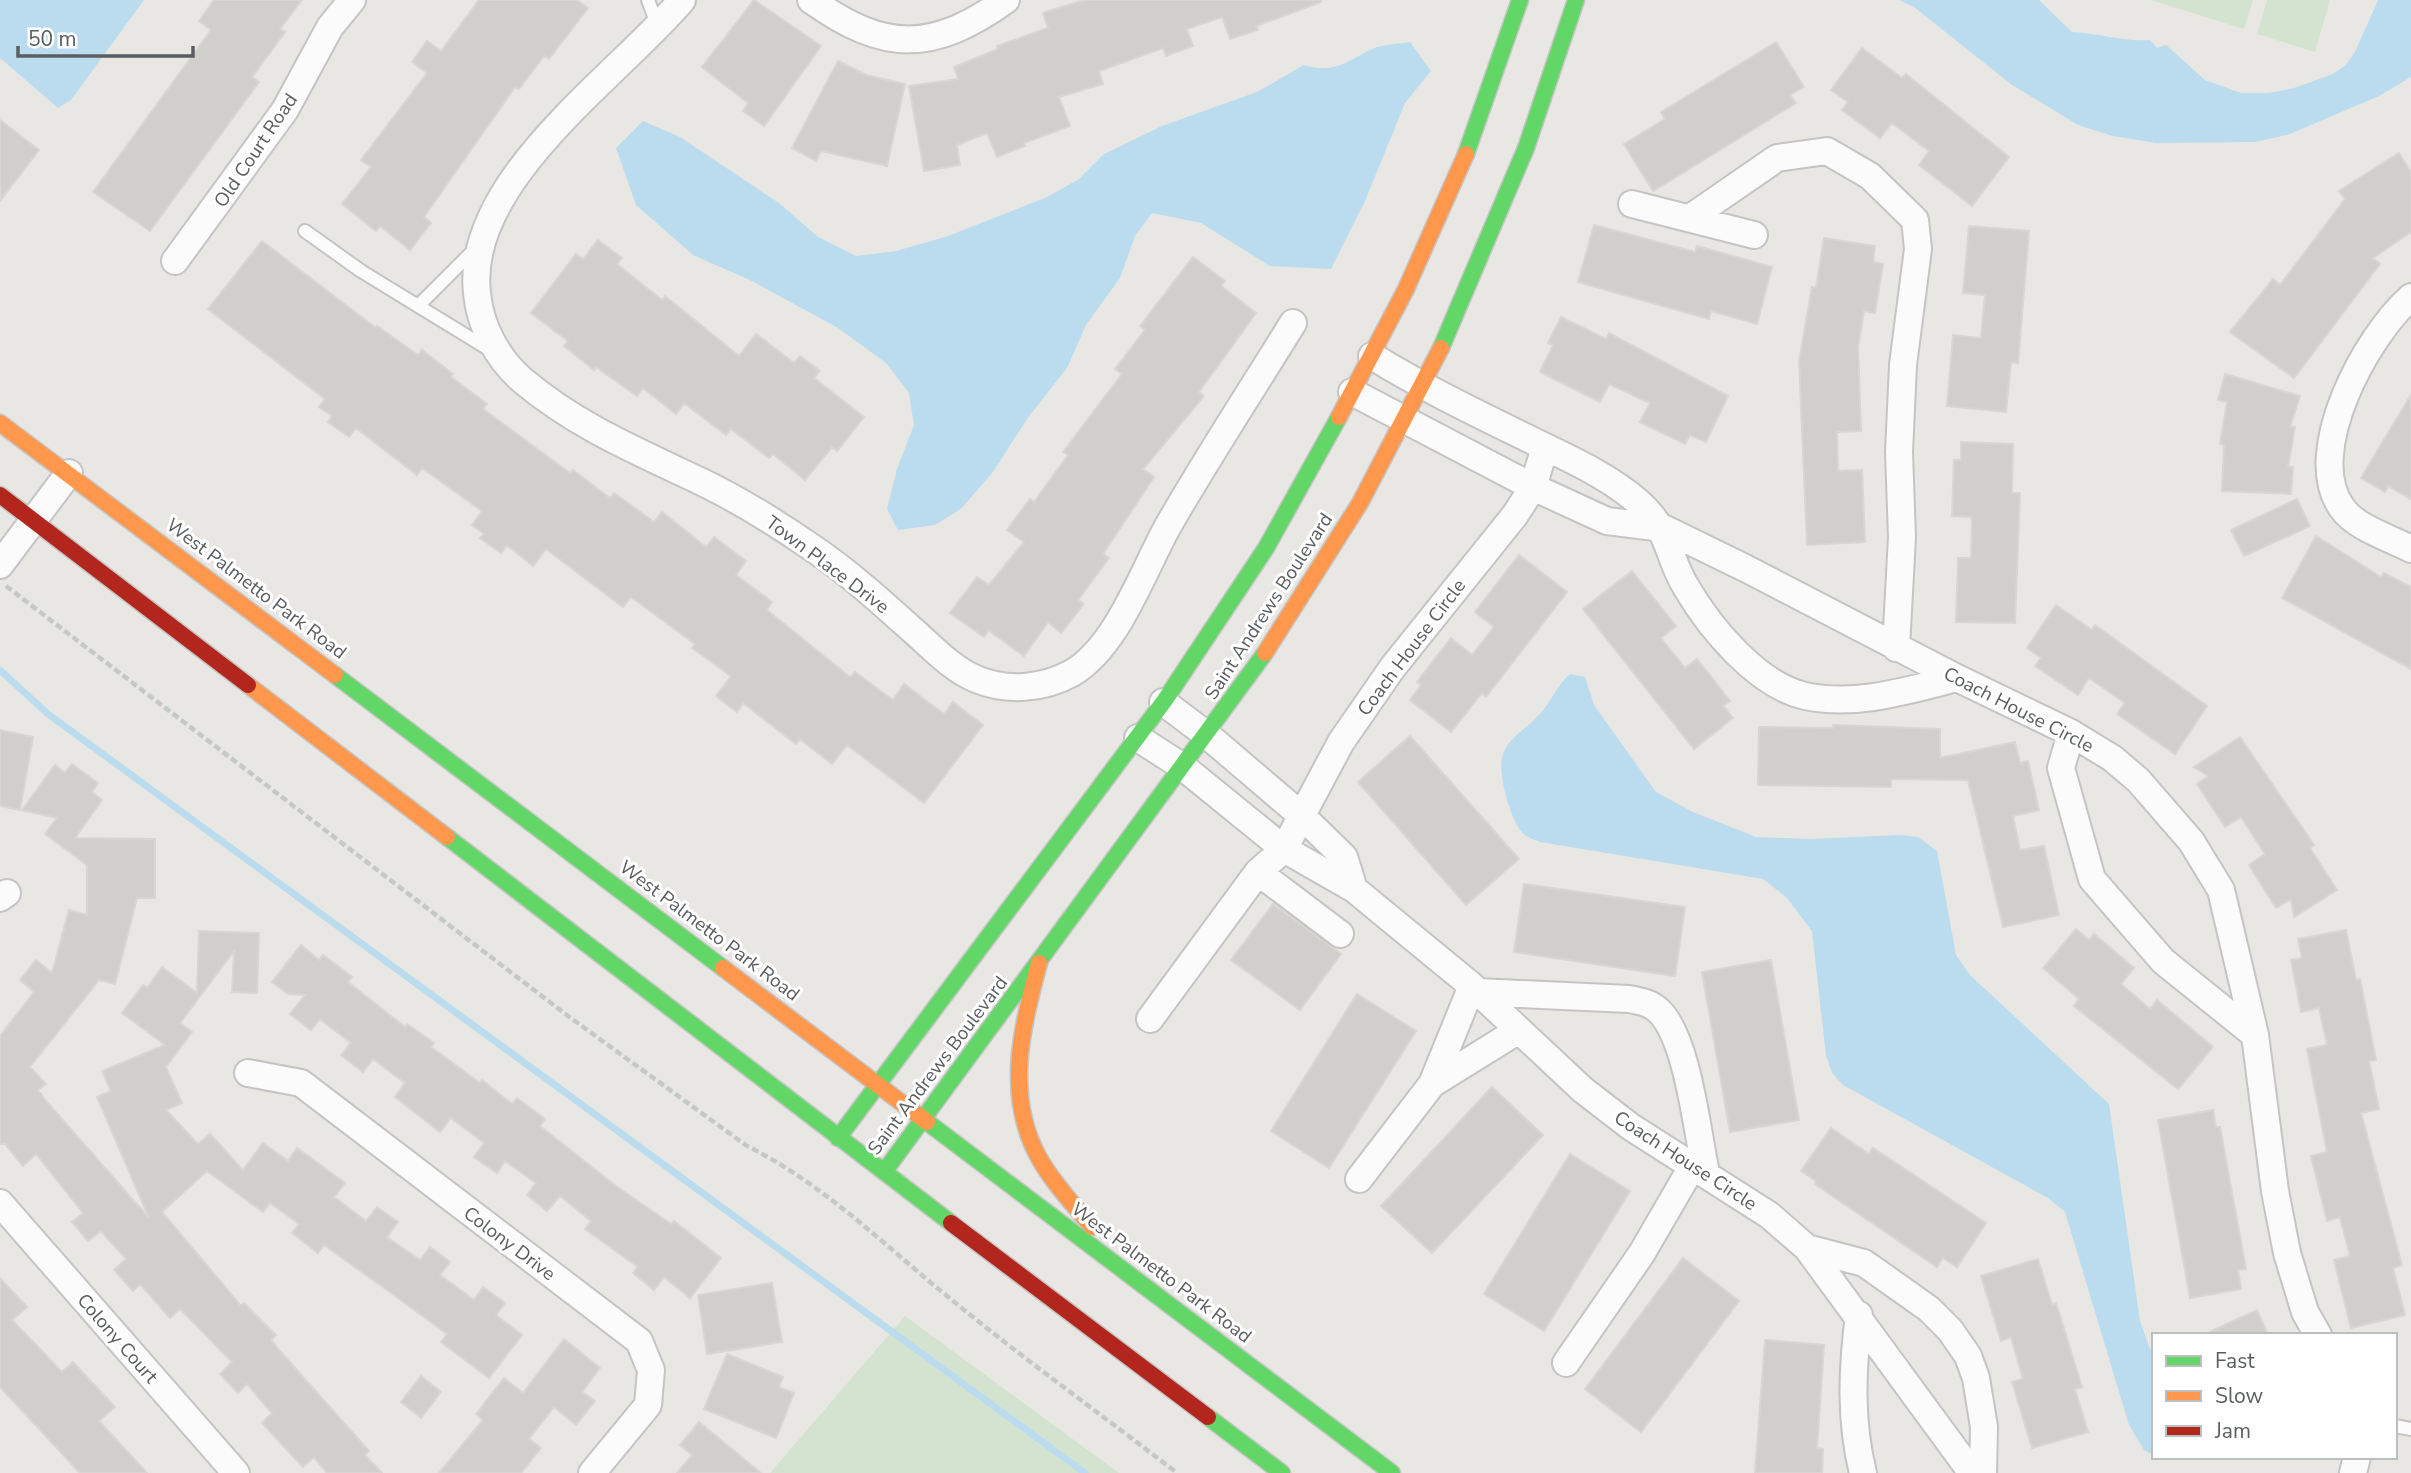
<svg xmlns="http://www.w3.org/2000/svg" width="2411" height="1473" font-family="'Nunito Sans',sans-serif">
	<rect width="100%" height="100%" fill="#e9e7e3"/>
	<path fill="#d4e3d0" d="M 2151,0 L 2253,0 L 2244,29 Z
		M 2267,0 L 2330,0 L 2315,52 L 2257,34 Z
		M 905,1316 L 1119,1473 L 770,1473 Z"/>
	<path fill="#bbdcef" d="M 0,0 L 144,0 L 71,100 L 58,108 L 0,58 Z
		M 1899,0 L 2039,0 L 2072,32 C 2098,33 2124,42 2150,40 L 2157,48 L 2166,45 L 2205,80 L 2241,93 L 2269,93 L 2294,88 L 2333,74 L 2345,66 L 2355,52 L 2378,0 L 2411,0 L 2411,77 L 2379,96 L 2290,134 L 2256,142 L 2156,143 L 2113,136 L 2078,125 L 2012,85 L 1914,7 Z
		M 1410,42 L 1431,71 L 1405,103 L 1365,201 L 1331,269 L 1270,266 L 1201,223 L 1152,213 L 1135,236 L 1120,278 L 1086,325 L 1067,368 L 1027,419 L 993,472 L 961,509 L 935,525 L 898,530 L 887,509 L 897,469 L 914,425 L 909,393 L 886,363 L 838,328 L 752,281 L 693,255 L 636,205 L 616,148 L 643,121 L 680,137 L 779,203 L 818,237 L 856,256 L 896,251 L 948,236 L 1047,197 L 1079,179 L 1104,154 L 1162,126 L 1257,92 L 1304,65 C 1336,74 1345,62 1372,49 C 1383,44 1398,44 1410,42 Z
		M 1570,674 L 1585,677 L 1594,705 L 1656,792 L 1693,812 L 1756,837 L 1809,839 L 1901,835 L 1918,837 L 1937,851 L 1956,955 L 1970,975 L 2109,1104 L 2140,1321 L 2154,1360 L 2154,1456 L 2144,1450 L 2129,1425 L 2065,1212 L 2048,1198 L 1843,1085 L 1832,1073 L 1826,1055 L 1812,931 L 1786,897 L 1763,879 L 1540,842 C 1536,840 1528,838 1525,835 C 1511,824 1498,775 1502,758 C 1506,739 1525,730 1537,717 C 1551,703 1556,686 1570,674 Z"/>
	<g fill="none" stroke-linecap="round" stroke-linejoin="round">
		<path stroke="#bbdcef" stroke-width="7" d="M 0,670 L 48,714 L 1085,1473"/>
	</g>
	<path fill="#d0cfcc" stroke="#d8d6d2" stroke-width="2" d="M 214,0 L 302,0 L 280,29 L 285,32 L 252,77 L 259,82 L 150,231 L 93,192 L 211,30 L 199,21 Z
		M 479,0 L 577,0 L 588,8 L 549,59 L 544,56 L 519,89 L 515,87 L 424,217 L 431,223 L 410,250 L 380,226 L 376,231 L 342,204 L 371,167 L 361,160 L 427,73 L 412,62 L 427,41 L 441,51 Z
		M 754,0 L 821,46 L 764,126 L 743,111 L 748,103 L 702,67 Z
		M 1084,0 L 1321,0 L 1321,2 L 1256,26 L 1258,30 L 1230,39 L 1222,17 L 1187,29 L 1193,46 L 1166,56 L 1163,48 L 1099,71 L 1103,84 L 1059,97 L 1070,126 L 1024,143 L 1025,146 L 997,157 L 987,133 L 957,145 L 960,165 L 924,171 L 909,86 L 958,79 L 954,67 L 998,49 L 997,46 L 1048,28 L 1043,13 Z
		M 1776,42 L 1804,87 L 1790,95 L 1796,103 L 1653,191 L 1624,144 L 1665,119 L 1661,112 Z
		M 1862,48 L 1902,78 L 1906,74 L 2009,157 L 1972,206 L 1919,165 L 1929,151 L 1892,123 L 1880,138 L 1842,110 L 1848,102 L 1831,90 Z
		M 838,61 L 866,75 L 905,84 L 887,166 L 821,151 L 816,161 L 792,148 Z
		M 0,120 L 39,150 L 0,201 Z
		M 2399,153 L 2411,172 L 2411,232 L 2373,258 L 2380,264 L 2294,378 L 2230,332 L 2273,279 L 2280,285 L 2345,199 L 2339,191 Z
		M 1594,225 L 1695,252 L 1697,246 L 1772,267 L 1757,324 L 1711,311 L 1709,319 L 1578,282 Z
		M 1969,226 L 2029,231 L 2018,363 L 2011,362 L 2006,412 L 1947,406 L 1953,335 L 1981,338 L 1985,295 L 1963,293 Z
		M 1824,238 L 1875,246 L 1873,262 L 1883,264 L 1875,313 L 1864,311 L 1858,347 L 1861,431 L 1837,432 L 1838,471 L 1862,470 L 1865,542 L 1807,545 L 1799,361 L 1812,287 L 1816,288 Z
		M 598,240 L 622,258 L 617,264 L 662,300 L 665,296 L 739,356 L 756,334 L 794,363 L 800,356 L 820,371 L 814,378 L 864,417 L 837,451 L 832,447 L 805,480 L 773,454 L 769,458 L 731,429 L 726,435 L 684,403 L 676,414 L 643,388 L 637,396 L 596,367 L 594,370 L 564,346 L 568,341 L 531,313 L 576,254 L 583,259 Z
		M 262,241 L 376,328 L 377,326 L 418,355 L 422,350 L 453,374 L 451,377 L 487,404 L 483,409 L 570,473 L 573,470 L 610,498 L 614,493 L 654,522 L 662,512 L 706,547 L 714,537 L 746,561 L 736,575 L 772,602 L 767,610 L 850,677 L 855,672 L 893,700 L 904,684 L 944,714 L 953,702 L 983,725 L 924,803 L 847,745 L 832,764 L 800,739 L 796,744 L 743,703 L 737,712 L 716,696 L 731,676 L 692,648 L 695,644 L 631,597 L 623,607 L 546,549 L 533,566 L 507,545 L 501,553 L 480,538 L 484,534 L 472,525 L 482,511 L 422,468 L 417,475 L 356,428 L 349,437 L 328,422 L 332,416 L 319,407 L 325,399 L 208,309 Z
		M 1193,257 L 1225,281 L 1221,286 L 1256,313 L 1199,392 L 1204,396 L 1143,469 L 1154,477 L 1103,554 L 1109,558 L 1078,600 L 1084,604 L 1061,633 L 1048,622 L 1024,656 L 988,630 L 984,637 L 950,613 L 977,577 L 989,585 L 1024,542 L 1007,530 L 1030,499 L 1034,502 L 1068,455 L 1063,452 L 1122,374 L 1115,369 L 1145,330 L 1140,326 Z
		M 1561,317 L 1606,339 L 1609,333 L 1728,396 L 1706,442 L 1690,435 L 1685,444 L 1640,422 L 1650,403 L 1609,384 L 1600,402 L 1540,372 L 1553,345 L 1548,343 Z
		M 2225,374 L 2300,396 L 2290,427 L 2295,427 L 2288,467 L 2293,467 L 2291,494 L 2222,491 L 2224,445 L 2220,444 L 2227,402 L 2218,400 Z
		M 2411,395 L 2411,499 L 2388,486 L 2385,492 L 2361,478 Z
		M 1961,442 L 2013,444 L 2012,493 L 2020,493 L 2015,623 L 1956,622 L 1958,558 L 1971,558 L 1972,517 L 1952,516 L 1954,460 L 1961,460 Z
		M 2297,499 L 2310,526 L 2244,556 L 2231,530 Z
		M 2316,536 L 2381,577 L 2384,573 L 2411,587 L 2411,669 L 2282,598 Z
		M 1519,555 L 1567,592 L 1486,697 L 1482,693 L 1451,732 L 1410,700 L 1421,685 L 1417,682 L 1451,638 L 1472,655 L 1494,627 L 1475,612 Z
		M 1632,571 L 1676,626 L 1661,638 L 1685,668 L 1697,659 L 1730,701 L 1723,706 L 1733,718 L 1694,749 L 1583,609 Z
		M 2056,605 L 2092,630 L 2095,625 L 2207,706 L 2175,754 L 2117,714 L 2125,703 L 2089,678 L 2078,695 L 2035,666 L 2041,658 L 2027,648 Z
		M 1833,725 L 1940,729 L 1940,758 L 2015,742 L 2020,763 L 2028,761 L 2039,810 L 2013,816 L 2020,850 L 2044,846 L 2059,915 L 2003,927 L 1968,780 L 1891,779 L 1891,787 L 1758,785 L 1759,727 L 1833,728 Z
		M 0,730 L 33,737 L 20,810 L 0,806 Z
		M 1410,736 L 1519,859 L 1466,905 L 1358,782 Z
		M 2240,737 L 2314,845 L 2310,848 L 2337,890 L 2294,917 L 2291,899 L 2276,908 L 2249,865 L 2265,854 L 2241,817 L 2225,827 L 2197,784 L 2208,776 L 2194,767 Z
		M 72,764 L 98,783 L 92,792 L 102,800 L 75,838 L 155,839 L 155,898 L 137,898 L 115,984 L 99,980 L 30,1067 L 46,1084 L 38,1090 L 47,1102 L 149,1218 L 97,1097 L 111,1091 L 102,1071 L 165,1045 L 122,1013 L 143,985 L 147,988 L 162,967 L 197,993 L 199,931 L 259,933 L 257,993 L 232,992 L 234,951 L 180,1023 L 192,1032 L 166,1067 L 182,1103 L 166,1110 L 198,1144 L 210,1134 L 243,1170 L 263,1143 L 288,1161 L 297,1148 L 345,1183 L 334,1197 L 366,1221 L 377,1207 L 398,1222 L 387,1237 L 420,1260 L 430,1247 L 450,1262 L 440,1275 L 474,1300 L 483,1287 L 505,1303 L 496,1315 L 522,1335 L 489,1378 L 441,1342 L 447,1334 L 387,1290 L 324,1245 L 318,1253 L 292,1233 L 299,1224 L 270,1203 L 263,1212 L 207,1171 L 162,1212 L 241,1306 L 244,1303 L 276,1335 L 271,1340 L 280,1351 L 369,1451 L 365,1455 L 382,1473 L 327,1473 L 314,1457 L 303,1467 L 262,1423 L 272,1413 L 247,1384 L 238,1393 L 220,1374 L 232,1362 L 180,1309 L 170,1318 L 140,1284 L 133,1291 L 114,1270 L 126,1259 L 101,1231 L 88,1241 L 72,1222 L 83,1213 L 36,1154 L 23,1166 L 5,1144 L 0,1144 L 0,1036 L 34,992 L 20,980 L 36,960 L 52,973 L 69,910 L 87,915 L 87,865 L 45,834 L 57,818 L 22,810 L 55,765 L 65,773 Z
		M 1524,884 L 1685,907 L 1675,976 L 1514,952 Z
		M 1273,904 L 1341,954 L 1300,1010 L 1231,960 Z
		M 2076,929 L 2089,940 L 2094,934 L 2134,968 L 2121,984 L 2150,1009 L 2157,1000 L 2213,1047 L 2178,1089 L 2074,1006 L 2079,999 L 2043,968 Z
		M 2346,930 L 2356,980 L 2360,979 L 2376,1060 L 2369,1061 L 2379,1109 L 2361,1113 L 2402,1265 L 2393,1268 L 2405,1315 L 2351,1328 L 2334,1260 L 2350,1256 L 2340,1217 L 2327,1221 L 2311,1156 L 2327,1152 L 2307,1049 L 2327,1045 L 2319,1008 L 2301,1012 L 2291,960 L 2302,958 L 2298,939 Z
		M 301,945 L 319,960 L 323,955 L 352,977 L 348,982 L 405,1027 L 407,1024 L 434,1043 L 431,1047 L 480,1083 L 482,1080 L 512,1104 L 517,1098 L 545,1119 L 540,1126 L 616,1186 L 671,1224 L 674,1221 L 721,1258 L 690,1298 L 664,1277 L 654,1290 L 633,1273 L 638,1267 L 585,1229 L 591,1221 L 560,1196 L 547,1211 L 527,1195 L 536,1183 L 505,1161 L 497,1173 L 474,1157 L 484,1143 L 451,1118 L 440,1132 L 395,1097 L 405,1083 L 373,1059 L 363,1072 L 341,1055 L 351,1043 L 320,1019 L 311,1030 L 290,1014 L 305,995 L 288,994 L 272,982 Z
		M 1771,960 L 1799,1120 L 1730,1132 L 1702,972 Z
		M 1357,994 L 1416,1031 L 1329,1168 L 1271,1131 Z
		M 1492,1087 L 1543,1135 L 1432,1253 L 1381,1206 Z
		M 2213,1110 L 2216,1127 L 2220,1127 L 2246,1269 L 2238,1270 L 2241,1289 L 2190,1298 L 2158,1120 Z
		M 1831,1128 L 1869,1154 L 1873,1148 L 1986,1223 L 1957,1267 L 1943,1258 L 1937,1267 L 1815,1184 L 1816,1181 L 1801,1171 Z
		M 1570,1154 L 1630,1191 L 1544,1331 L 1484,1294 Z
		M 1683,1258 L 1739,1301 L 1641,1432 L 1585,1389 Z
		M 2038,1259 L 2052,1305 L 2056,1303 L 2082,1387 L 2075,1389 L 2088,1432 L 2032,1448 L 2012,1382 L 2023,1379 L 2011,1337 L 2001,1341 L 1981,1276 Z
		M 0,1278 L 27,1307 L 12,1320 L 62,1372 L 73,1362 L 115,1407 L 99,1421 L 147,1473 L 80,1473 L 0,1387 Z
		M 772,1283 L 782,1342 L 707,1354 L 698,1295 Z
		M 2257,1310 L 2268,1335 L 2203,1335 Z
		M 564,1339 L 600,1368 L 582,1392 L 595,1401 L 576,1425 L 554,1407 L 529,1439 L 541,1448 L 521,1473 L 439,1473 L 483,1420 L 476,1414 L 504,1378 L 523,1393 Z
		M 1765,1340 L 1824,1345 L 1817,1448 L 1823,1449 L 1822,1473 L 1755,1473 Z
		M 727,1354 L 783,1377 L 779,1387 L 794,1393 L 776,1438 L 704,1409 Z
		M 421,1376 L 441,1392 L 421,1418 L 401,1402 Z
		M 699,1422 L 761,1473 L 677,1473 L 692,1455 L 680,1445 Z"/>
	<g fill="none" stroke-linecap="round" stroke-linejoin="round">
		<g stroke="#c5c4c4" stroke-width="16">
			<path id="lane" d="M 648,0 L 658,26
				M 305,231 L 361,271 L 490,350
				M 418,306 L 477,247
				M 2395,1426 L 2411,1429"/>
		</g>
		<g stroke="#c5c4c4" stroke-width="30">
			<path id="street" d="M 682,0 C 617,77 464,181 477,293 C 480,326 497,358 522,380 C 578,427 637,451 702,482 C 741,501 778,524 814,549 C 848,572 879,600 909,627 C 930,645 950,668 976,679 C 1007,692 1043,689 1072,673 C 1117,647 1143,571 1168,526 C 1207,458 1251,391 1293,323
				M 811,0 C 885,53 933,52 1006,0
				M 1632,204 L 1754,235
				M 1690,218 L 1777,158 L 1827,151 L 1870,176 L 1915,220 L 1918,249 L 1903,365 L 1899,452 L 1902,537 L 1896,648
				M 175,261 L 285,110 L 330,27 L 352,0
				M 2411,297 C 2367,335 2302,453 2342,508 C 2356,528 2390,538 2411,549
				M 1372,356 C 1422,387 1474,412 1527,438 C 1565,457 1604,473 1637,501 C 1671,530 1666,554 1686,587 C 1710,628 1757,685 1805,696 C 1856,707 1909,690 1957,678
				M 1352,392 L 1533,487 L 1607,521 L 1663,528 L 1745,568 L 1957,678 L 2071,733 L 2112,758 L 2138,780 L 2191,841 L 2221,890 L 2255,1035 L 2275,1191 L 2287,1253 L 2305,1312 L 2318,1335
				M 0,565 L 69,473
				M 1163,702 L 1207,735 L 1302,816 L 1344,857 L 1354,889
				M 2071,733 L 2061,768 L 2092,879 L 2163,961 L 2255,1035
				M 1138,738 L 1183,767 L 1284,849 L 1354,889 L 1472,986 L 1583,1090 L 1631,1127 L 1769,1215 L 1807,1248 L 1972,1473
				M 1258,872 L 1340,934
				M 0,898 L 7,893
				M 1478,992 L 1629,999 C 1640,1001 1651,1003 1659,1011 C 1688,1039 1697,1132 1706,1173
				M 1150,1019 L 1258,872 L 1284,849 L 1341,742 L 1393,667 L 1515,515 L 1533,487 L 1545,447
				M 248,1073 L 301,1083 L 639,1341 L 651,1370 L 648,1405 L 592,1473
				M 1432,1084 L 1519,1030
				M 1359,1179 L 1432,1084 L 1472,986
				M 0,1203 L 236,1473
				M 1807,1248 L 1864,1263 L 1929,1309 L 1950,1330 L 1968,1356 L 1976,1378 L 1984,1427 L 1983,1473
				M 1859,1315 C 1852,1369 1850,1421 1863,1473
				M 1566,1363 L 1642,1253 L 1693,1165
				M 2353,1473 L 2357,1457"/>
		</g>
		<g stroke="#c5c5c5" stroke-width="19">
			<path id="fast" d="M 1466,154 L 1520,0
				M 1441,348 L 1526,148 L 1576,0
				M 335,675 L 723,968
				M 447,837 L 951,1223
				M 927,1122 L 1392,1473
				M 838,1138 L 1165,700 L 1266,548 L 1339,417
				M 884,1172 L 1265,653
				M 1208,1417 L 1282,1473"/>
		</g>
		<g stroke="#c5c5c5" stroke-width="19">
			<path id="slow" d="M 1339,417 L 1406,289 L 1466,154
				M 0,423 L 335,675
				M 1265,653 L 1360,503 L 1441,348
				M 248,685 L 447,837
				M 1039,963 C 1022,1028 1004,1095 1039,1158 C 1053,1183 1074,1205 1092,1227
				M 723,968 L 927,1122"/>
		</g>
		<g stroke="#c5c5c5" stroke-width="19">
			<path id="jam" d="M 0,495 L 248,685
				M 951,1223 L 1208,1417"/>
		</g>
		<path stroke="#c5c9c6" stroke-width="4.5" stroke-dasharray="7 3.5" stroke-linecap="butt" d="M 6,586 L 568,1016 L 747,1146 C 824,1184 886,1247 952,1300 C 1025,1360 1102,1415 1177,1473"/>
		<use href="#lane" stroke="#fcfbfb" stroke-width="12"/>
		<use href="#street" stroke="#fcfbfb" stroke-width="26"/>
		<use href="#fast" stroke="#63d668" stroke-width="16"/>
		<use href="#slow" stroke="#ff974d" stroke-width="16"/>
		<use href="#jam" stroke="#b3261e" stroke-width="16"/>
	</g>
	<g text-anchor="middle" stroke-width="6" stroke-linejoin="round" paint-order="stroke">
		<g font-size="19" fill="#5a5d60" stroke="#fff">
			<text transform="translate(255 150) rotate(-56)" y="7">Old Court Road</text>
			<text transform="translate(828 564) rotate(37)" y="7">Town Place Drive</text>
			<text transform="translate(257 588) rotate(37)" y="7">West Palmetto Park Road</text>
			<text transform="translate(1268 606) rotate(-57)" y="7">Saint Andrews Boulevard</text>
			<text transform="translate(1411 647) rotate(-53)" y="7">Coach House Circle</text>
			<text transform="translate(2019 709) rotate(27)" y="7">Coach House Circle</text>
			<text transform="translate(710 930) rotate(37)" y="7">West Palmetto Park Road</text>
			<text transform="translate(937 1065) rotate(-53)" y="7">Saint Andrews Boulevard</text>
			<text transform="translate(1686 1160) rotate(33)" y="7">Coach House Circle</text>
			<text transform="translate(510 1243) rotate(37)" y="7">Colony Drive</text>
			<text transform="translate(1162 1272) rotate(37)" y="7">West Palmetto Park Road</text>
			<text transform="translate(118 1338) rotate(49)" y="7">Colony Court</text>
		</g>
	</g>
	<rect x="2152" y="1333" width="245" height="126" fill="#ffffff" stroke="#bdbebf" stroke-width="2"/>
	<rect x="2166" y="1356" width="35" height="10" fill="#63d668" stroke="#bdbebf" stroke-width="2"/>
	<text x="2215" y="1368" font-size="21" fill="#5a5d60">Fast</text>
	<rect x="2166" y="1391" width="35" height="10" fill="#ff974d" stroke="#bdbebf" stroke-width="2"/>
	<text x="2215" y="1403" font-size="21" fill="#5a5d60">Slow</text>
	<rect x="2166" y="1426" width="35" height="10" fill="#b3261e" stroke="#bdbebf" stroke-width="2"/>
	<text x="2215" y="1438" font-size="21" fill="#5a5d60">Jam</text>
	<path d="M18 46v10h175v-10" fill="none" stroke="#5a5d60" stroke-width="3.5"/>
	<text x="28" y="46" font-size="21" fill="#5a5d60" stroke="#ffffff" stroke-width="5" paint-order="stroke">50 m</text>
</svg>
